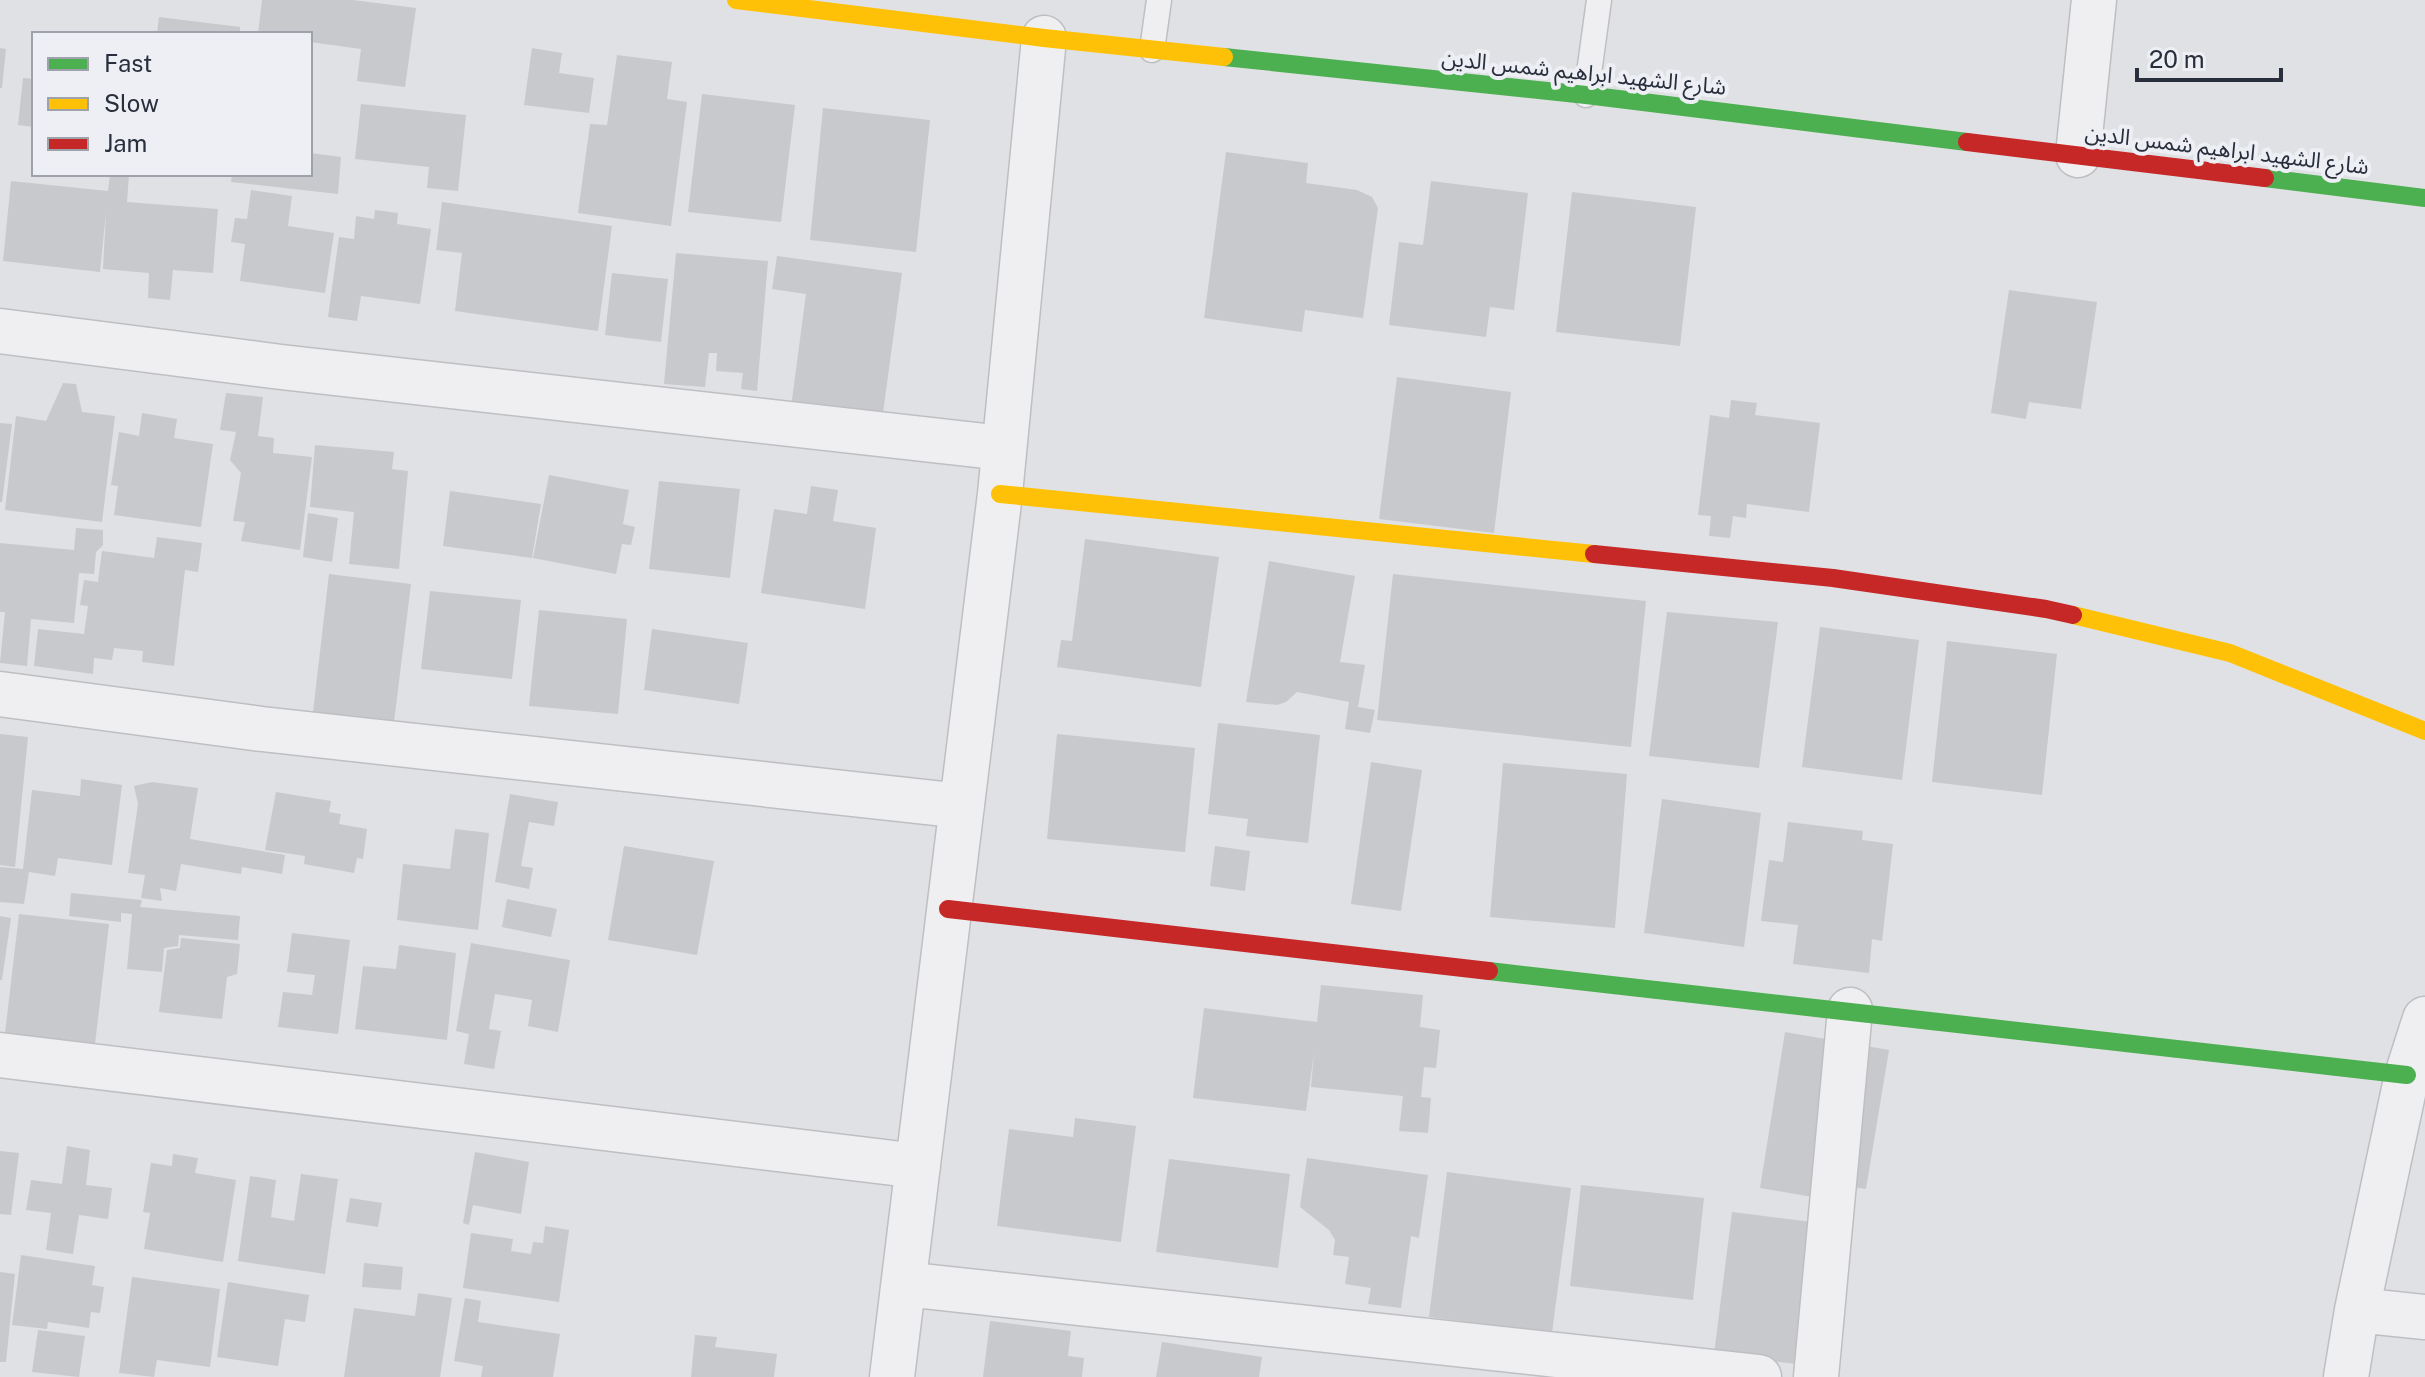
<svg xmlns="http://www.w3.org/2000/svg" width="2425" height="1377" font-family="'Public Sans','Noto Sans Arabic',sans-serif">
	<rect width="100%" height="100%" fill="#e0e1e4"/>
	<path fill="#c8c9cc" d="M 262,0 L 353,0 L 416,8 L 405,87 L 357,81 L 361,49 L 310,42 L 310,34 L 258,34 Z
		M 159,17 L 240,27 L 240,34 L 157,34 Z
		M 0,48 L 6,49 L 2,88 L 0,88 Z
		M 532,48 L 562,53 L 559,73 L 594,78 L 589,113 L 524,105 Z
		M 617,55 L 672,62 L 667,99 L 687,102 L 671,226 L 578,213 L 590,124 L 607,125 Z
		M 23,78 L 34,79 L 34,127 L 18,125 Z
		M 702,94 L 795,105 L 781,222 L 688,212 Z
		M 361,104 L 466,115 L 458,191 L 427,188 L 429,167 L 355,159 Z
		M 823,108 L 930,120 L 916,252 L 810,240 Z
		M 1226,152 L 1308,163 L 1306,183 L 1357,190 L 1372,197 L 1378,208 L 1363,318 L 1305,310 L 1302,332 L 1204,318 Z
		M 310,153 L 341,157 L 338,194 L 231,182 L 232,174 L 310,174 Z
		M 110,174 L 129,174 L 127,202 L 218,209 L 213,273 L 173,270 L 170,300 L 148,298 L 149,273 L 103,269 L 106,212 L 100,272 L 3,261 L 11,181 L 108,191 Z
		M 1431,181 L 1528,193 L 1514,310 L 1490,307 L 1486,337 L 1389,325 L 1399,242 L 1423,245 Z
		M 251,190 L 292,196 L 288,226 L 334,233 L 325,293 L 240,281 L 245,244 L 231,242 L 235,218 L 247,219 Z
		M 1572,192 L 1696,207 L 1680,346 L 1556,332 Z
		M 442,202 L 612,226 L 598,331 L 455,311 L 462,253 L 436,250 Z
		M 375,210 L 398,213 L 397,224 L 431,229 L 420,304 L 361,296 L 357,321 L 328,317 L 339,237 L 354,239 L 356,216 L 374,219 Z
		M 676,253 L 768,261 L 757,391 L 741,389 L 743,373 L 716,371 L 717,353 L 709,353 L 705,387 L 664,384 Z
		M 777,256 L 902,273 L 882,420 L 791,407 L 806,294 L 772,289 Z
		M 612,273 L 668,279 L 661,342 L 605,335 Z
		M 2009,290 L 2097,302 L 2081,409 L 2029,402 L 2026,419 L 1991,413 Z
		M 1397,377 L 1511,392 L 1494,533 L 1379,519 Z
		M 63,383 L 76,384 L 82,412 L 115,416 L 102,522 L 5,510 L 16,416 L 46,421 Z
		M 226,393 L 263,397 L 258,436 L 274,438 L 273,453 L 312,457 L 300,550 L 241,541 L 245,522 L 233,521 L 241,473 L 230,460 L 236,432 L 220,430 Z
		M 1731,400 L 1757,403 L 1755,415 L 1820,423 L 1809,512 L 1747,504 L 1746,518 L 1733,516 L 1730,538 L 1709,536 L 1711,516 L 1698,515 L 1710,415 L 1729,418 Z
		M 142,413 L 177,419 L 174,438 L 213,444 L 201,527 L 114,515 L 118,486 L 111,485 L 119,432 L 139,436 Z
		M 0,423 L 12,424 L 2,502 L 0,502 Z
		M 315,445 L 394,452 L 392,469 L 408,471 L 399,569 L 349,564 L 354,512 L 310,507 Z
		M 549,475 L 629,490 L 623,524 L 635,527 L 631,545 L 622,544 L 616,574 L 533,558 Z
		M 659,481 L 740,489 L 730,578 L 649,569 Z
		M 811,486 L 838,490 L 833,521 L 876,528 L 865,609 L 761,593 L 774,509 L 807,514 Z
		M 450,491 L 541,504 L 532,558 L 443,546 Z
		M 308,513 L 338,518 L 332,562 L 303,557 Z
		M 76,528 L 103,530 L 103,545 L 96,552 L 94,574 L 79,573 L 74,623 L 31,619 L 27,666 L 0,663 L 5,612 L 0,612 L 0,543 L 74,550 Z
		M 157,537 L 202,543 L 198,572 L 185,570 L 174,666 L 142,662 L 143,651 L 114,648 L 112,660 L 94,658 L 93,674 L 34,666 L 38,629 L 84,634 L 88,606 L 80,605 L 84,580 L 98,582 L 102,551 L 154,558 Z
		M 1085,539 L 1219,557 L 1201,687 L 1057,667 L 1061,640 L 1072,641 Z
		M 1269,561 L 1355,576 L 1340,662 L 1365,665 L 1358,707 L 1375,710 L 1370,733 L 1345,729 L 1349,702 L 1297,692 L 1286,702 L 1277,705 L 1246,702 Z
		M 329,574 L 411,584 L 394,722 L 313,712 Z
		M 1393,574 L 1646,601 L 1631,747 L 1377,720 Z
		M 430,591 L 521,600 L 512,679 L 421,669 Z
		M 539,610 L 627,619 L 618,714 L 529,706 Z
		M 1667,612 L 1778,622 L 1759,768 L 1649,756 Z
		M 1820,627 L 1919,640 L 1902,780 L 1802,767 Z
		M 652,629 L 748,643 L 739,704 L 644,690 Z
		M 1947,641 L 2057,654 L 2042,795 L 1932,782 Z
		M 1218,723 L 1320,735 L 1308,843 L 1246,836 L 1248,819 L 1208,814 Z
		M 0,734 L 28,737 L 15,867 L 0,865 Z
		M 1057,734 L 1195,748 L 1185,852 L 1047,839 Z
		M 1371,762 L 1422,770 L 1401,911 L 1351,904 Z
		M 1503,763 L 1627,774 L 1615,928 L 1490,917 Z
		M 81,779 L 122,785 L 112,865 L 58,858 L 55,876 L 29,872 L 24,904 L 0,902 L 0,867 L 23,869 L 32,790 L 80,796 Z
		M 152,782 L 198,788 L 190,839 L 285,855 L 282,874 L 242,867 L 241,874 L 181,864 L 176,891 L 160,888 L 162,901 L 141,898 L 145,875 L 128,873 L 138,804 L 134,786 Z
		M 276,792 L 331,801 L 329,812 L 341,814 L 339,824 L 367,829 L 363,859 L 357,858 L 354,873 L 304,864 L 305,856 L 265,850 Z
		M 510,794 L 558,802 L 554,826 L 529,822 L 521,866 L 533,868 L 529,889 L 495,882 Z
		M 1662,799 L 1761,813 L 1744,947 L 1644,933 Z
		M 1788,822 L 1863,831 L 1862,840 L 1893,844 L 1882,941 L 1872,939 L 1869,973 L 1793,964 L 1798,925 L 1761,921 L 1769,860 L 1783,862 Z
		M 455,829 L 489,833 L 478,930 L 397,920 L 403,864 L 450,869 Z
		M 624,846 L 714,861 L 697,955 L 608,940 Z
		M 1215,846 L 1250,851 L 1245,891 L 1210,886 Z
		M 71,893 L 142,900 L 140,907 L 240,916 L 238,940 L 179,935 L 178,946 L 164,948 L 162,972 L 127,969 L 132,914 L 121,913 L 121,922 L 69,916 Z
		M 507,899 L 557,909 L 551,937 L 502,927 Z
		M 19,914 L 109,924 L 94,1053 L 4,1042 Z
		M 0,916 L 11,918 L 2,980 L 0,980 Z
		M 292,933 L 350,940 L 338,1034 L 278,1027 L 283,992 L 312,995 L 315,975 L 287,972 Z
		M 181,938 L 240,944 L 237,974 L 227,977 L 222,1019 L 159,1012 L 167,950 L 180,948 Z
		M 471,943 L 570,960 L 558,1032 L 528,1026 L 532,1000 L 495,994 L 489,1029 L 501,1031 L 494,1069 L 464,1064 L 469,1034 L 456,1031 Z
		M 399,945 L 456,953 L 447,1040 L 355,1029 L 363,966 L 396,969 Z
		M 1321,985 L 1423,995 L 1420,1027 L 1440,1030 L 1436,1068 L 1424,1067 L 1421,1097 L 1431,1098 L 1428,1133 L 1399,1131 L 1403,1096 L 1311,1087 L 1314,1053 L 1306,1111 L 1193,1098 L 1204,1008 L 1317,1022 Z
		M 1785,1032 L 1889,1050 L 1866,1189 L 1826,1183 L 1824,1199 L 1760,1188 Z
		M 1075,1118 L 1136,1126 L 1121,1242 L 997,1226 L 1009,1129 L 1073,1137 Z
		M 67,1146 L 90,1150 L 86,1185 L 112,1188 L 108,1219 L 79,1215 L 73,1254 L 46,1250 L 51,1213 L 26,1210 L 31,1180 L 62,1184 Z
		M 0,1151 L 19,1153 L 11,1215 L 0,1214 Z
		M 475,1152 L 529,1162 L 521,1214 L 473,1205 L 469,1225 L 463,1223 Z
		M 173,1154 L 198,1158 L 195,1173 L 236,1180 L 223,1262 L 144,1249 L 150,1213 L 143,1212 L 151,1163 L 172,1166 Z
		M 1307,1158 L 1428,1175 L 1419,1238 L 1411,1236 L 1401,1308 L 1368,1304 L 1371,1288 L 1345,1284 L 1349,1257 L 1333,1255 L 1335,1240 L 1329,1230 L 1300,1207 Z
		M 1169,1159 L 1290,1174 L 1278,1268 L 1156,1252 Z
		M 1447,1172 L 1571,1188 L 1552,1333 L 1429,1317 Z
		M 301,1174 L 338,1179 L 325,1274 L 238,1261 L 250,1176 L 276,1180 L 271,1217 L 294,1221 Z
		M 1581,1185 L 1704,1198 L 1693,1300 L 1570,1286 Z
		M 350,1198 L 382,1203 L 378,1227 L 346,1222 Z
		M 1732,1212 L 1845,1226 L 1828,1368 L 1714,1354 Z
		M 545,1226 L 569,1230 L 559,1302 L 463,1288 L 471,1233 L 513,1239 L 511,1251 L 531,1254 L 533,1242 L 543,1243 Z
		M 21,1255 L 95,1266 L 92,1285 L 104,1287 L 100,1313 L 91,1312 L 89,1328 L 48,1322 L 47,1329 L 12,1325 Z
		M 364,1263 L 403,1267 L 401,1290 L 362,1287 Z
		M 0,1272 L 15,1274 L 6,1362 L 0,1362 Z
		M 132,1277 L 220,1289 L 210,1367 L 157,1360 L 154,1377 L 119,1373 Z
		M 228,1282 L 309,1295 L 305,1322 L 285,1319 L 278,1366 L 217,1357 Z
		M 418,1293 L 452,1298 L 440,1377 L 344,1377 L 354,1308 L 415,1316 Z
		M 465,1298 L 481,1301 L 478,1322 L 560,1334 L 553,1377 L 481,1377 L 483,1366 L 454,1361 Z
		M 990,1321 L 1071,1331 L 1068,1356 L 1084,1358 L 1082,1377 L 983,1377 Z
		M 38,1330 L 85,1336 L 79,1377 L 32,1372 Z
		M 695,1335 L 717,1337 L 715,1347 L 777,1354 L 774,1377 L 691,1377 Z
		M 1162,1342 L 1262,1357 L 1259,1377 L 1156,1377 Z"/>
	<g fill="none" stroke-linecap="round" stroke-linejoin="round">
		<g stroke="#bebfc2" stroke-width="27">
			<path id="lane" d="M 1152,50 L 1159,0
				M 1586,95 L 1599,0"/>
		</g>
		<g stroke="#bebfc2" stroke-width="47">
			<path id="street" d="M 2078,155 L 2094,0
				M 0,331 L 281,367 L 1003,448
				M 0,694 L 262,729 L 962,806
				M 0,1055 L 918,1166
				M 904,1284 L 1759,1377
				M 2357,1310 L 2425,1317
				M 892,1377 L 1000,494 L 1044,38
				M 1816,1377 L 1850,1010
				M 2346,1377 L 2357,1310 L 2407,1075 L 2425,1019"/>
		</g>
		<use href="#lane" stroke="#efeff1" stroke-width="24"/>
		<use href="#street" stroke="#efeff1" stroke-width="44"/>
		<path stroke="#4caf50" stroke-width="18" d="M 1224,57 L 1586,95 L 1967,142
			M 2265,178 L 2425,198
			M 1489,971 L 2407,1075"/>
		<path stroke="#ffc107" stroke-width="18" d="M 736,0 L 1044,38 L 1224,57
			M 1000,494 L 1594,554
			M 2073,615 L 2230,653 L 2425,731"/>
		<path stroke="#c62828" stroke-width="18" d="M 1967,142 L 2265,178
			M 1594,554 L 1833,578 L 2046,609 L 2073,615
			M 948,909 L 1489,971"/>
	</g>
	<g text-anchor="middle" stroke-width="8" stroke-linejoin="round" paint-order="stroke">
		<g font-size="22" fill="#282e3c" stroke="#edeff4">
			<text transform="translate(1584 72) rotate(6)" y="8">شارع الشهيد ابراهيم شمس الدين</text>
			<text transform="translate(2227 149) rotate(7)" y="8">شارع الشهيد ابراهيم شمس الدين</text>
		</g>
	</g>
	<rect x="32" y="32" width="280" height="144" fill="#edeff4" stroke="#9ea2aa" stroke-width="2"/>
	<rect x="48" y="58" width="40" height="12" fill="#4caf50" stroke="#9ea2aa" stroke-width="2"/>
	<text x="104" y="72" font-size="24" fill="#282e3c">Fast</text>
	<rect x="48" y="98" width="40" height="12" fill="#ffc107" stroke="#9ea2aa" stroke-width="2"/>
	<text x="104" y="112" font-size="24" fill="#282e3c">Slow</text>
	<rect x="48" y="138" width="40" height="12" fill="#c62828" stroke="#9ea2aa" stroke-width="2"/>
	<text x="104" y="152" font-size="24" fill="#282e3c">Jam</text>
	<path d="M2137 68v12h144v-12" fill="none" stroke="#282e3c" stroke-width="4"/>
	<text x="2149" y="68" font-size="24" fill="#282e3c" stroke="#edeff4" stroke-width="6" paint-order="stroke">20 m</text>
</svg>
